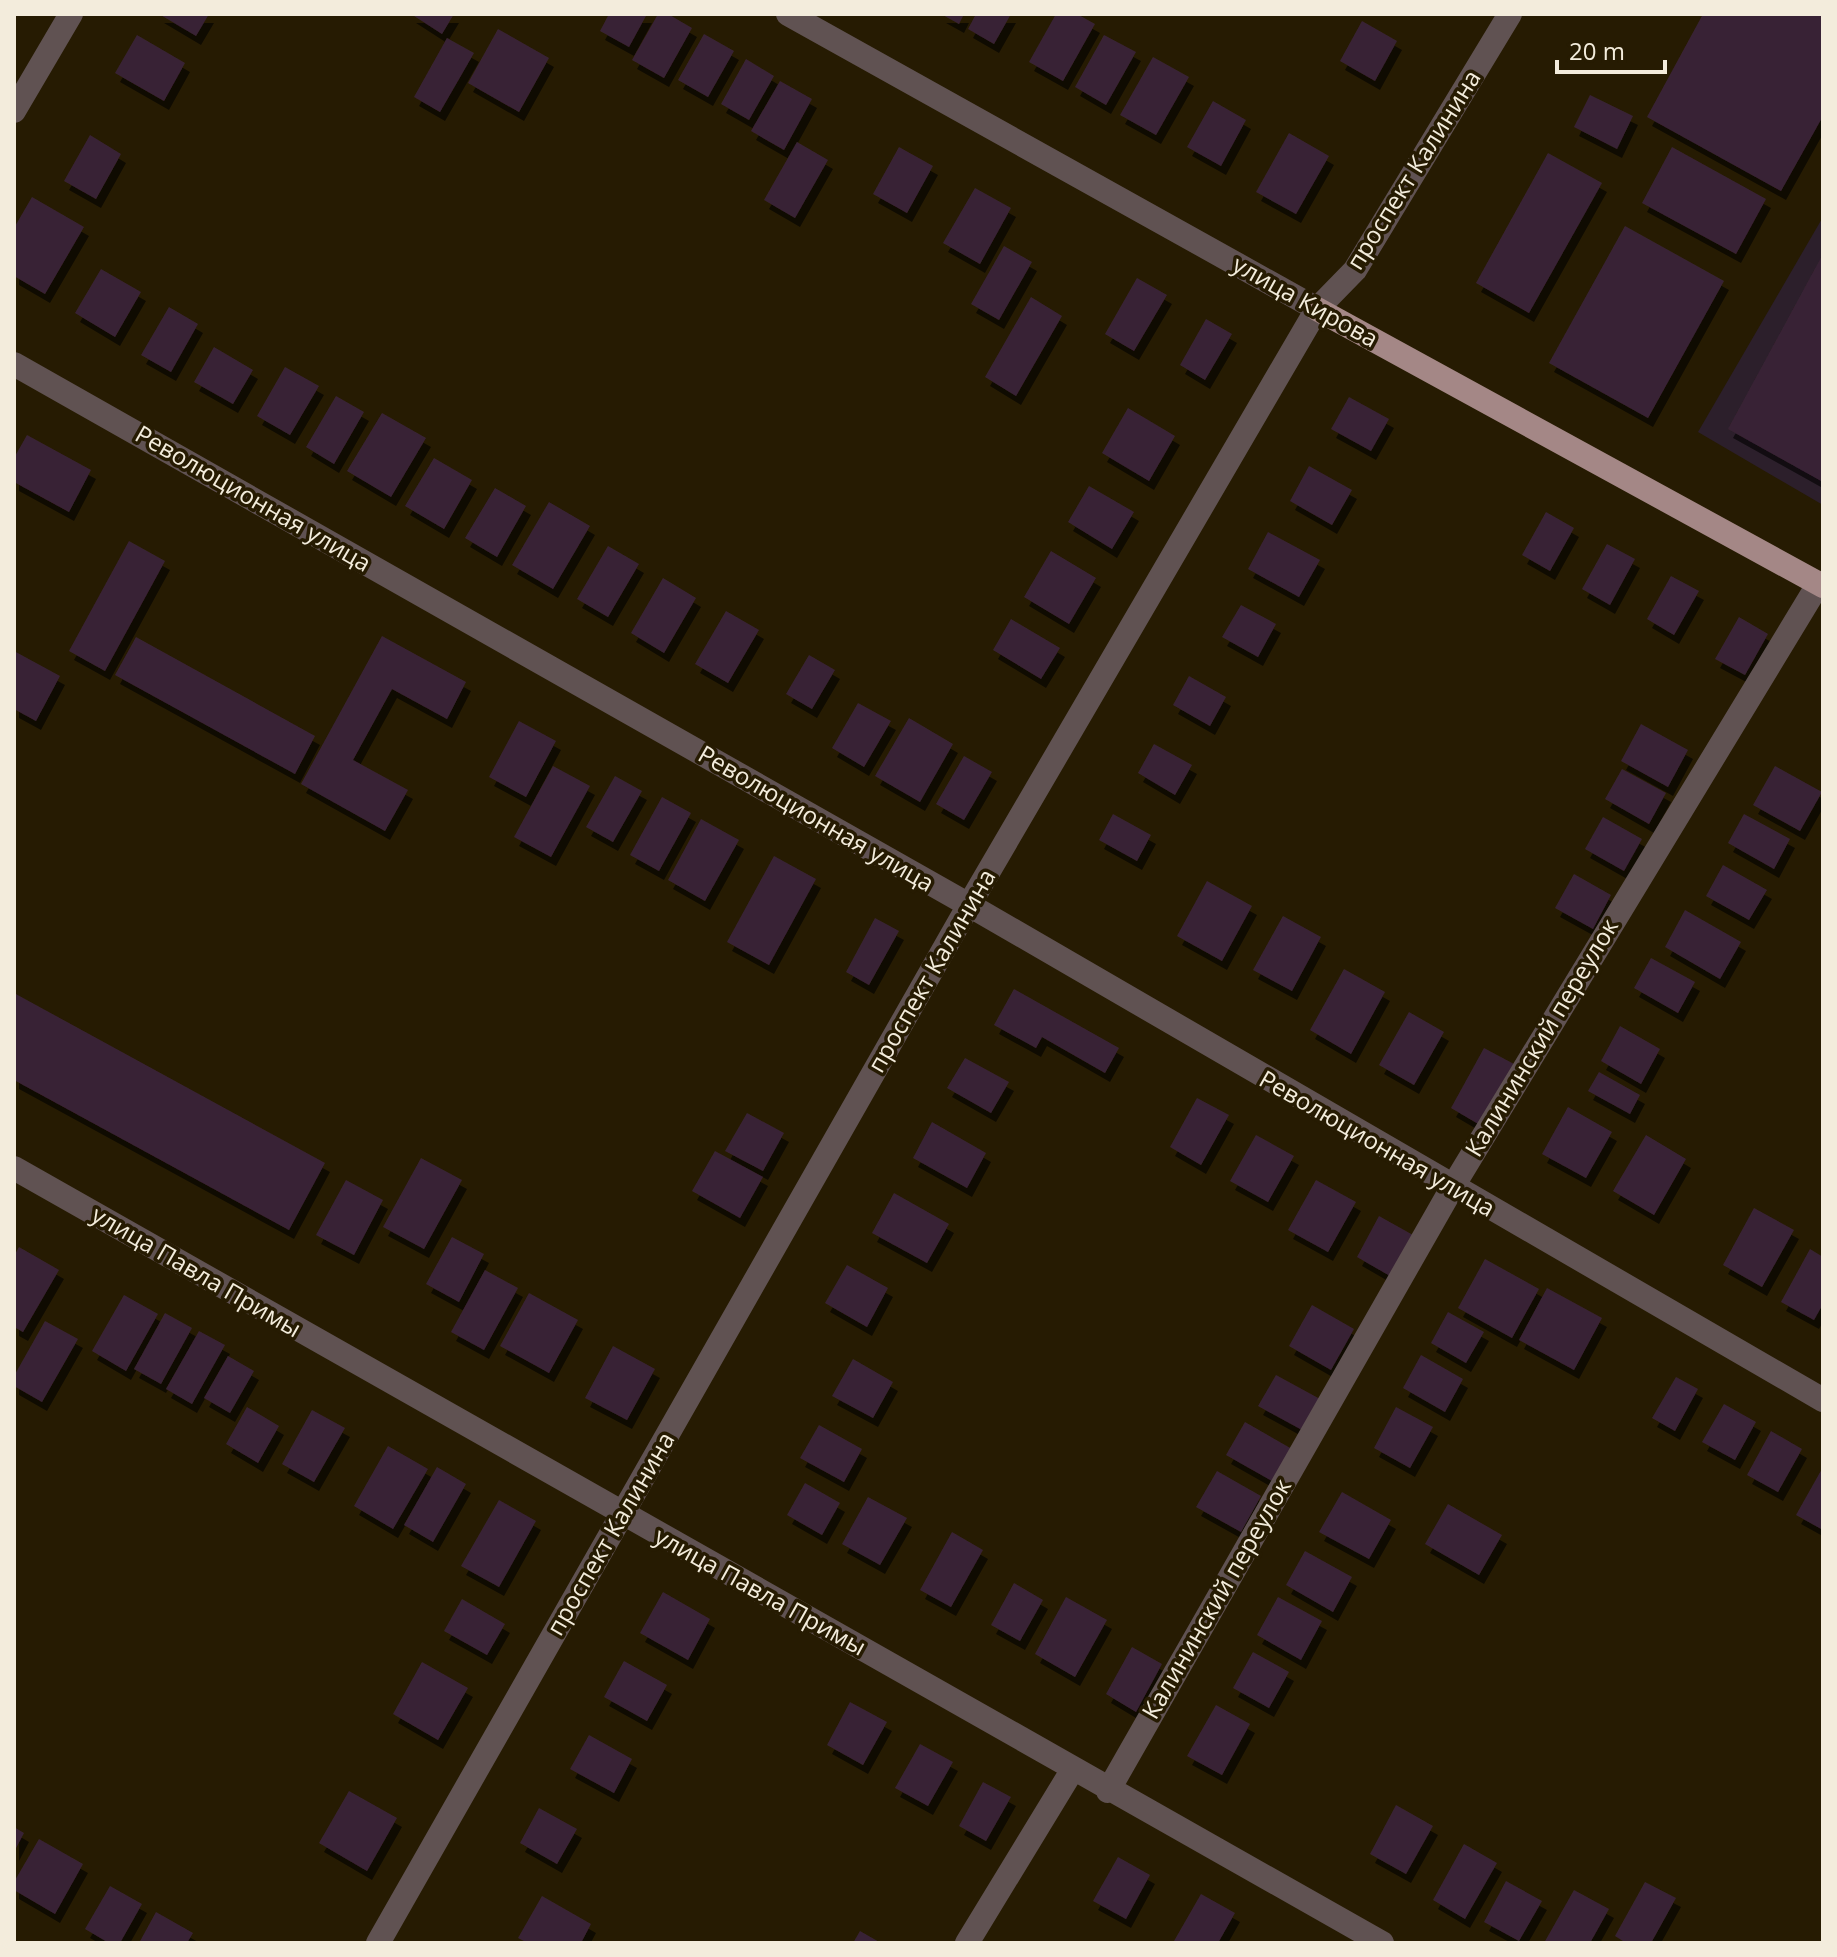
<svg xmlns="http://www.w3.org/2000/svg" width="1837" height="1957" font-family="'Open Sans',sans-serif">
	<defs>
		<filter id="shadow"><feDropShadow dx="5" dy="9" stdDeviation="0" flood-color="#0009"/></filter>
	</defs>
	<rect width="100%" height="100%" fill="#261b02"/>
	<path fill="#2c1f2b" d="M 1823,217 L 1823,505 L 1698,432 Z"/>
	<path fill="#392334" filter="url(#shadow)" d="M 159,14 L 209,14 L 196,36 Z
		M 411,14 L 454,14 L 442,34 Z
		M 609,14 L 647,14 L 629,47 L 600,31 Z
		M 658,14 L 668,14 L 692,28 L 664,78 L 632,60 Z
		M 941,14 L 964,14 L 959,24 Z
		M 976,14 L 1011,14 L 994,44 L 968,29 Z
		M 1056,14 L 1077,14 L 1095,24 L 1063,81 L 1029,62 Z
		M 1703,14 L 1823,14 L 1823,116 L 1781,191 L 1647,117 Z
		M 1362,21 L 1397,41 L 1375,81 L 1340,61 Z
		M 498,29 L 549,58 L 519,112 L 468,83 Z
		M 704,34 L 734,51 L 708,97 L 678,80 Z
		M 137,35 L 185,63 L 164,101 L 115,73 Z
		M 1104,35 L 1136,52 L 1106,105 L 1075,87 Z
		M 447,38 L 474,53 L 440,112 L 414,97 Z
		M 1153,57 L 1189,77 L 1156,135 L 1120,115 Z
		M 746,59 L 774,76 L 749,120 L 721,104 Z
		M 780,81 L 812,99 L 784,150 L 751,131 Z
		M 1590,95 L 1633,116 L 1617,149 L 1574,127 Z
		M 1213,101 L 1246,120 L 1221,166 L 1187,147 Z
		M 1289,133 L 1329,156 L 1296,214 L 1256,192 Z
		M 90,135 L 121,154 L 96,199 L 64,181 Z
		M 797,142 L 828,160 L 795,218 L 764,200 Z
		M 899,147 L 933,166 L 907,213 L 873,194 Z
		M 1672,147 L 1766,199 L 1736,254 L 1642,203 Z
		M 1548,153 L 1602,183 L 1529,313 L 1476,283 Z
		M 975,188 L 1011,208 L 980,264 L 943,243 Z
		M 32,197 L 84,227 L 45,294 L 14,276 L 14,228 Z
		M 1625,226 L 1724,281 L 1648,418 L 1549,363 Z
		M 1004,246 L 1032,262 L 999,320 L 971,304 Z
		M 1823,254 L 1823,482 L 1728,429 Z
		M 101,269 L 141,292 L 115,337 L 75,313 Z
		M 1137,278 L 1167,295 L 1134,351 L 1105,334 Z
		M 1031,297 L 1062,316 L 1016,396 L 985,377 Z
		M 169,307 L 198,324 L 171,372 L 141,355 Z
		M 1206,319 L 1232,334 L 1205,380 L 1180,365 Z
		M 214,347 L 253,370 L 233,404 L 194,382 Z
		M 285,367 L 319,386 L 290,435 L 257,416 Z
		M 336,396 L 364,412 L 334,464 L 306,447 Z
		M 1349,397 L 1389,419 L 1371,451 L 1331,429 Z
		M 1128,408 L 1175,436 L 1149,481 L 1102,453 Z
		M 382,413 L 426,438 L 391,497 L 347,471 Z
		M 27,435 L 91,470 L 69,512 L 14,482 L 14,458 Z
		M 434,458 L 472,480 L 444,529 L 405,506 Z
		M 1309,466 L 1352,490 L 1332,525 L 1290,501 Z
		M 1089,486 L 1134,512 L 1112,549 L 1068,522 Z
		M 495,488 L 526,506 L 497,557 L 465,538 Z
		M 549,502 L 590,526 L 553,589 L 512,565 Z
		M 1546,512 L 1574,528 L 1550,571 L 1522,555 Z
		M 1268,532 L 1320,560 L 1299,597 L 1248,569 Z
		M 129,541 L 165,561 L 105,671 L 69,651 Z
		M 1607,544 L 1635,559 L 1610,605 L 1582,589 Z
		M 608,546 L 639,564 L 608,617 L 577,599 Z
		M 1051,551 L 1096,578 L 1069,624 L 1024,597 Z
		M 1671,576 L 1699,591 L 1674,635 L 1647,619 Z
		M 663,578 L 696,598 L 664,653 L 631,633 Z
		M 1241,605 L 1276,624 L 1258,657 L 1222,637 Z
		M 726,611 L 759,630 L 728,683 L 695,664 Z
		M 1739,617 L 1768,634 L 1745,675 L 1715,659 Z
		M 1011,619 L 1060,648 L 1041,679 L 993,650 Z
		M 382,636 L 466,682 L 447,719 L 392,689 L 353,760 L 408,790 L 385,831 L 301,784 Z
		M 136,637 L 315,736 L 295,774 L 115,675 Z
		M 14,651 L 60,676 L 36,721 L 14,709 Z
		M 809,655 L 835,670 L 812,709 L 786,694 Z
		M 1189,676 L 1226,697 L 1210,726 L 1173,705 Z
		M 858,703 L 891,721 L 864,767 L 832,748 Z
		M 909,718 L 953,744 L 920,802 L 875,776 Z
		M 519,721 L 556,741 L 526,797 L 489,777 Z
		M 1641,724 L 1688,750 L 1668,787 L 1621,761 Z
		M 1154,744 L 1192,765 L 1175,795 L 1138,773 Z
		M 964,756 L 992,772 L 964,820 L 936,804 Z
		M 553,766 L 590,786 L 551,857 L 514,837 Z
		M 1775,766 L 1822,792 L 1800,831 L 1753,805 Z
		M 1622,769 L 1666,793 L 1649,824 L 1605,799 Z
		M 615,776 L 642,791 L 613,842 L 586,827 Z
		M 662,797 L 691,813 L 659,871 L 630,855 Z
		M 1113,814 L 1151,835 L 1137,861 L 1099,840 Z
		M 1744,814 L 1790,839 L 1774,869 L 1728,843 Z
		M 1603,817 L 1642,839 L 1624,871 L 1585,849 Z
		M 701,819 L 739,840 L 705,901 L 668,880 Z
		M 774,856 L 816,879 L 769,965 L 727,942 Z
		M 1723,865 L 1767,890 L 1749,920 L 1706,896 Z
		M 1574,874 L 1611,895 L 1593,929 L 1555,908 Z
		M 1207,881 L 1252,906 L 1222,961 L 1177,936 Z
		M 1685,910 L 1741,942 L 1720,979 L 1665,947 Z
		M 1283,916 L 1321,937 L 1292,991 L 1253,970 Z
		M 875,918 L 899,931 L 869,985 L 846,972 Z
		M 1651,958 L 1695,982 L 1678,1013 L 1634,988 Z
		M 1344,969 L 1385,992 L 1351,1054 L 1310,1030 Z
		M 1014,989 L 1119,1048 L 1105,1073 L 1042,1037 L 1036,1048 L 994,1025 Z
		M 14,993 L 325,1163 L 289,1230 L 14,1080 Z
		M 1409,1012 L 1444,1032 L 1414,1085 L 1379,1065 Z
		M 1620,1026 L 1660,1049 L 1641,1084 L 1601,1061 Z
		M 1484,1048 L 1514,1064 L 1480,1125 L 1451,1108 Z
		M 965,1058 L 1009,1082 L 991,1113 L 947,1088 Z
		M 1599,1072 L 1640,1095 L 1630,1114 L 1588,1091 Z
		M 1197,1098 L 1229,1115 L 1201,1165 L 1170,1147 Z
		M 1568,1107 L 1612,1132 L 1586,1178 L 1542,1154 Z
		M 747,1113 L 784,1133 L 763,1171 L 725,1151 Z
		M 932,1122 L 986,1153 L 967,1188 L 913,1158 Z
		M 1256,1135 L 1294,1156 L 1268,1202 L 1230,1181 Z
		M 1646,1135 L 1686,1159 L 1654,1215 L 1613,1191 Z
		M 715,1151 L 763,1177 L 740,1218 L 692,1191 Z
		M 421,1158 L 462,1180 L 424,1249 L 383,1227 Z
		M 346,1180 L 383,1200 L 354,1255 L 316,1235 Z
		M 1316,1180 L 1356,1202 L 1328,1252 L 1288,1230 Z
		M 894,1193 L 949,1224 L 927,1263 L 872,1233 Z
		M 1754,1208 L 1794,1230 L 1762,1287 L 1723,1265 Z
		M 1379,1216 L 1413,1235 L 1390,1276 L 1357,1257 Z
		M 452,1237 L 484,1254 L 459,1302 L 426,1284 Z
		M 19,1247 L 59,1270 L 23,1332 L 14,1327 L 14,1256 Z
		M 1810,1249 L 1823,1257 L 1823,1304 L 1814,1320 L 1781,1302 Z
		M 1485,1259 L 1539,1289 L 1512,1338 L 1458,1308 Z
		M 847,1265 L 888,1288 L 867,1327 L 825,1303 Z
		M 485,1270 L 518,1288 L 484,1350 L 451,1332 Z
		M 1547,1288 L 1602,1318 L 1574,1370 L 1519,1340 Z
		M 529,1293 L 578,1320 L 549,1373 L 500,1346 Z
		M 124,1295 L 158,1314 L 126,1371 L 92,1351 Z
		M 1312,1305 L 1354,1329 L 1331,1370 L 1289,1346 Z
		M 1448,1312 L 1484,1332 L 1466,1363 L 1431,1343 Z
		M 165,1313 L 192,1328 L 161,1384 L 134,1369 Z
		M 45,1321 L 78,1339 L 42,1402 L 14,1386 L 14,1376 Z
		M 199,1331 L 225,1345 L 192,1404 L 166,1389 Z
		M 613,1346 L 655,1369 L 627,1420 L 585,1398 Z
		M 1421,1355 L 1463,1379 L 1445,1412 L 1403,1388 Z
		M 228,1356 L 254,1371 L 230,1413 L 204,1398 Z
		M 853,1359 L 893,1382 L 873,1418 L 832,1396 Z
		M 1276,1375 L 1320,1399 L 1302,1430 L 1258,1406 Z
		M 1676,1377 L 1698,1389 L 1675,1431 L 1652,1418 Z
		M 1724,1404 L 1756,1422 L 1735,1460 L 1702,1442 Z
		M 247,1407 L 279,1426 L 258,1463 L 226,1444 Z
		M 1396,1407 L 1433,1427 L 1410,1468 L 1374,1448 Z
		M 312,1410 L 345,1428 L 314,1482 L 282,1464 Z
		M 1245,1422 L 1292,1449 L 1274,1482 L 1226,1455 Z
		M 819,1425 L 862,1449 L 844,1482 L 800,1458 Z
		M 1771,1431 L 1802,1449 L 1778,1492 L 1747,1475 Z
		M 388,1446 L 428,1469 L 393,1529 L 354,1506 Z
		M 437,1467 L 466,1484 L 433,1542 L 404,1525 Z
		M 1823,1467 L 1823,1530 L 1796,1515 Z
		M 1217,1471 L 1261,1496 L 1241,1532 L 1196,1507 Z
		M 805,1483 L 840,1503 L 822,1535 L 787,1515 Z
		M 1342,1492 L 1391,1520 L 1369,1559 L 1319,1532 Z
		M 868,1497 L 907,1518 L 880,1565 L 842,1544 Z
		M 499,1500 L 536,1521 L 499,1587 L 461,1566 Z
		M 1448,1504 L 1502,1535 L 1479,1575 L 1425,1544 Z
		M 952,1532 L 983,1550 L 951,1607 L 920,1590 Z
		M 1305,1551 L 1352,1577 L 1333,1612 L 1286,1585 Z
		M 1014,1583 L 1043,1600 L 1020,1641 L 991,1625 Z
		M 663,1592 L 710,1619 L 688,1660 L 640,1633 Z
		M 1066,1597 L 1107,1620 L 1075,1677 L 1035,1654 Z
		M 1278,1597 L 1322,1621 L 1301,1660 L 1257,1635 Z
		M 462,1599 L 505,1624 L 487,1655 L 444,1631 Z
		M 1132,1647 L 1162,1664 L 1136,1712 L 1106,1694 Z
		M 1253,1652 L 1289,1672 L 1269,1708 L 1233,1688 Z
		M 624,1661 L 667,1685 L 647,1721 L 604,1697 Z
		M 422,1662 L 468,1688 L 438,1740 L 393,1714 Z
		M 850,1702 L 887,1722 L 863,1765 L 827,1745 Z
		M 1216,1705 L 1250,1724 L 1222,1775 L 1187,1756 Z
		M 589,1735 L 632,1759 L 614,1793 L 570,1769 Z
		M 920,1744 L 953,1762 L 928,1806 L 895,1788 Z
		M 983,1782 L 1011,1797 L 986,1841 L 959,1826 Z
		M 349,1791 L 397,1818 L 367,1871 L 319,1843 Z
		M 1396,1805 L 1433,1826 L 1406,1874 L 1370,1854 Z
		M 539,1808 L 577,1829 L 557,1864 L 520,1843 Z
		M 14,1827 L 24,1833 L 14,1852 Z
		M 39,1839 L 83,1864 L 55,1914 L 14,1890 L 14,1882 Z
		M 1464,1844 L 1497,1863 L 1465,1919 L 1433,1900 Z
		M 1118,1857 L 1150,1875 L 1126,1919 L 1093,1901 Z
		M 1506,1881 L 1542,1901 L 1519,1941 L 1484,1922 Z
		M 1645,1882 L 1676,1898 L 1651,1943 L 1626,1943 L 1615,1936 Z
		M 110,1886 L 142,1904 L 120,1943 L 109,1943 L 85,1929 Z
		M 1574,1890 L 1609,1909 L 1590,1943 L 1544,1943 Z
		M 1201,1894 L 1235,1913 L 1218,1943 L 1177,1943 L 1174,1941 Z
		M 542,1896 L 591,1924 L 581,1943 L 528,1943 L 518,1938 Z
		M 156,1912 L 193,1933 L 187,1943 L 139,1943 Z
		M 860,1931 L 881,1943 L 853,1943 Z"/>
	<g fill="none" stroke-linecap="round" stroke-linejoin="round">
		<path stroke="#605252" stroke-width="24" d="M 788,14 L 1317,309
			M 14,111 L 71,14
			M 14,364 L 969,905 L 1823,1400
			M 14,1168 L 1382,1943
			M 1108,1791 L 1452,1188 L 1819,583
			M 378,1943 L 969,905 L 1317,309 L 1355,270 L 1510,14
			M 967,1943 L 1073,1769"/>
		<path stroke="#a48786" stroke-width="24" d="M 1317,309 L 1823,586"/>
	</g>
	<g text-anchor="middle" stroke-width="7" stroke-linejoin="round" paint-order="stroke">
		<g font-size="24" fill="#f3ecdc" stroke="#261b02">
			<text transform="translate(1414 170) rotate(-58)" y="8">проспект Калинина</text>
			<text transform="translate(1305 302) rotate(29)" y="8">улица Кирова</text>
			<text transform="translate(253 499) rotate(30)" y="8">Революционная улица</text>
			<text transform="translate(816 819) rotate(30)" y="8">Революционная улица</text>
			<text transform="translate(932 971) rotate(-60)" y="8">проспект Калинина</text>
			<text transform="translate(1542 1038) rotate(-59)" y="8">Калининский переулок</text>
			<text transform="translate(1377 1144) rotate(30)" y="8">Революционная улица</text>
			<text transform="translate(196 1272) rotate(30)" y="8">улица Павла Примы</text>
			<text transform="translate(611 1534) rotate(-60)" y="8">проспект Калинина</text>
			<text transform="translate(760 1592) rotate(29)" y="8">улица Павла Примы</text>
			<text transform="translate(1217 1599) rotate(-60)" y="8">Калининский переулок</text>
		</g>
	</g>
	<rect width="1837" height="1957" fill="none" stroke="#f3ecdc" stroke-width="32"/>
	<path d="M1557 60v12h108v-12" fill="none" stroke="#f3ecdc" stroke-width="4"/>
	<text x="1569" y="60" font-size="24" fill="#f3ecdc" stroke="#261b02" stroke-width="6" paint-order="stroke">20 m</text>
</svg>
